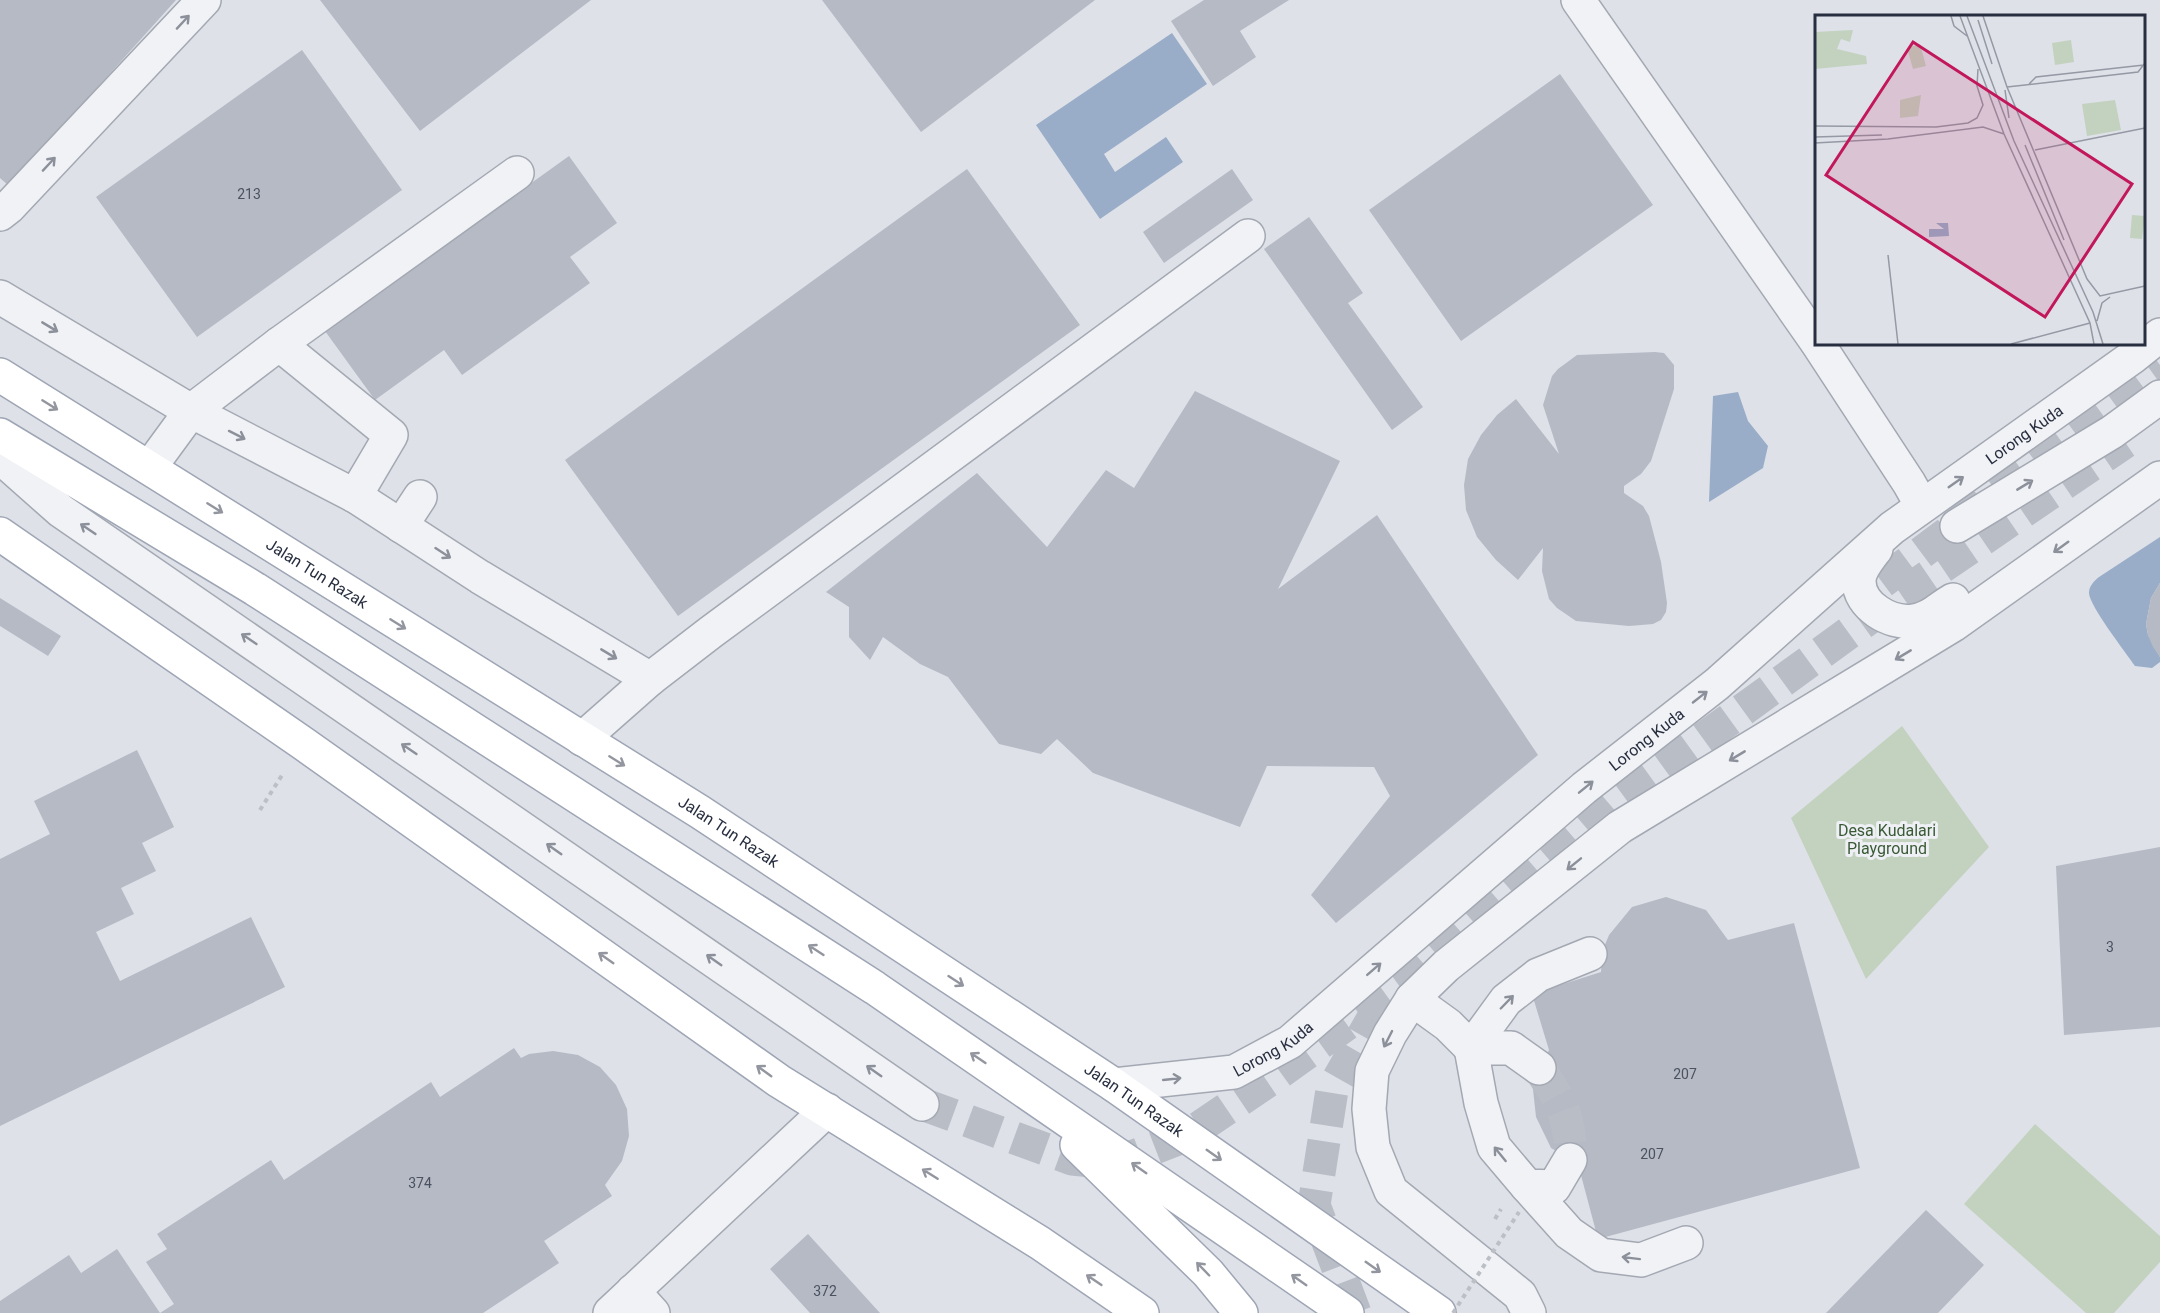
<svg xmlns="http://www.w3.org/2000/svg" width="2160" height="1313" font-family="Roboto,sans-serif">
	<rect width="100%" height="100%" fill="#dee1e8"/>
	<path fill="#c3d2bf" d="M 1902,726 L 1989,847 L 1866,979 L 1791,818 Z
		M 2035,1124 L 2160,1236 L 2160,1262 L 2114,1313 L 2086,1313 L 1964,1204 Z"/>
	<path fill="#99adc8" d="M 1172,33 L 1207,84 L 1104,154 L 1115,172 L 1166,137 L 1183,162 L 1100,219 L 1036,125 Z
		M 1738,392 L 1748,421 L 1768,446 L 1763,468 L 1709,502 L 1713,396 Z
		M 2160,537 L 2160,583 L 2151,598 L 2146,624 L 2148,635 L 2160,657 L 2160,662 L 2152,668 L 2135,666 C 2126,653 2089,605 2089,593 C 2089,586 2094,581 2099,577 Z"/>
	<path fill="#b5bac5" d="M 0,0 L 176,0 L 9,186 L 0,178 Z
		M 320,0 L 591,0 L 420,131 Z
		M 822,0 L 1095,0 L 921,132 Z
		M 1204,0 L 1289,0 L 1240,31 L 1256,57 L 1213,86 L 1171,21 Z
		M 302,50 L 402,190 L 197,337 L 96,197 Z
		M 1560,74 L 1653,205 L 1461,341 L 1369,210 Z
		M 569,156 L 617,223 L 570,257 L 590,283 L 462,375 L 444,350 L 375,400 L 325,331 Z
		M 967,169 L 1080,325 L 678,616 L 565,460 Z
		M 1232,169 L 1253,200 L 1164,263 L 1143,232 Z
		M 1309,217 L 1363,293 L 1348,303 L 1423,407 L 1392,430 L 1264,249 Z
		M 1655,352 L 1664,353 L 1674,365 L 1674,389 L 1651,461 L 1641,474 L 1624,486 L 1624,493 L 1643,506 L 1649,516 L 1661,562 L 1667,603 L 1666,612 L 1661,620 L 1653,624 L 1629,626 L 1576,621 L 1557,608 L 1549,599 L 1542,571 L 1543,548 L 1518,580 L 1496,560 L 1477,537 L 1466,510 L 1464,485 L 1468,459 L 1481,435 L 1497,415 L 1516,399 L 1559,454 L 1543,405 L 1552,376 L 1558,369 L 1577,355 Z
		M 1195,391 L 1340,461 L 1278,589 L 1377,515 L 1538,755 L 1336,923 L 1311,895 L 1390,796 L 1374,767 L 1267,766 L 1240,827 L 1093,773 L 1057,739 L 1041,754 L 999,744 L 948,677 L 920,664 L 883,637 L 870,660 L 849,637 L 849,607 L 826,592 L 977,473 L 1047,547 L 1106,470 L 1134,488 Z
		M 2160,583 L 2160,657 L 2153,647 L 2148,635 L 2146,624 L 2151,598 Z
		M 0,598 L 61,636 L 48,656 L 0,626 Z
		M 137,750 L 174,827 L 142,843 L 156,871 L 121,888 L 134,914 L 96,932 L 120,981 L 251,917 L 285,987 L 0,1126 L 0,859 L 50,834 L 34,801 Z
		M 2160,847 L 2160,1027 L 2064,1035 L 2056,866 Z
		M 1666,897 L 1706,910 L 1728,940 L 1794,923 L 1860,1168 L 1598,1239 L 1578,1164 L 1551,1148 L 1536,1117 L 1532,1080 L 1549,1050 L 1532,994 L 1601,972 L 1602,952 L 1609,935 L 1632,907 Z
		M 514,1048 L 521,1058 L 529,1054 L 553,1051 L 578,1055 L 600,1067 L 616,1085 L 627,1109 L 629,1136 L 622,1161 L 605,1185 L 612,1196 L 544,1241 L 559,1263 L 483,1313 L 160,1313 L 174,1304 L 146,1262 L 167,1249 L 157,1234 L 271,1160 L 284,1180 L 431,1082 L 440,1097 Z
		M 1926,1210 L 1984,1265 L 1938,1313 L 1826,1313 Z
		M 808,1234 L 880,1313 L 810,1313 L 770,1269 Z
		M 117,1249 L 160,1313 L 0,1313 L 0,1301 L 69,1255 L 81,1273 Z"/>
	<g fill="none" stroke-linecap="round" stroke-linejoin="round">
		<path stroke="#b9bdc6" stroke-width="33" stroke-dasharray="33 16" stroke-linecap="butt" d="M 1882,582 L 1957,526 L 1986,492 L 2160,365
			M 1539,1068 C 1562,1103 1571,1117 1570,1160
			M 922,1104 L 1072,1159 L 1100,1162 L 1134,1156 L 1188,1135 L 1268,1081 L 1419,972 L 1613,804 L 1901,595 L 2125,442
			M 1355,1313 L 1314,1205 L 1332,1090 L 1380,1006"/>
		<g stroke="#a3a8b2" stroke-width="36">
			<g id="minor">
				<path d="M 1578,0 L 1816,341"/>
				<path d="M 0,214 L 9,207 L 204,0"/>
				<path d="M 0,297 L 191,411 L 355,496 L 480,577 L 650,679"/>
				<path d="M 279,344 L 517,173"/>
				<path d="M 1818,344 L 1909,483 L 1922,506"/>
				<path d="M 0,457 L 61,511 L 922,1104"/>
				<path d="M 150,467 L 191,411 L 279,344 L 391,435 L 355,496"/>
				<path d="M 401,526 L 420,497"/>
				<path d="M 1957,526 L 2112,432 L 2160,397"/>
				<path d="M 1876,549 C 1870,557 1859,570 1859,581 C 1859,606 1890,624 1913,621 C 1930,619 1939,608 1953,600"/>
				<path d="M 582,739 L 650,679 L 711,632 L 1248,236"/>
				<path d="M 1412,999 L 1448,1025 L 1471,1048 L 1506,1000 L 1538,975 L 1590,954"/>
				<path d="M 1539,1068 L 1511,1048 L 1471,1048 L 1481,1103 L 1494,1147 L 1527,1186 L 1554,1187 L 1570,1160"/>
				<path id="s1" d="M 1114,1085 L 1234,1072 L 1290,1042 L 1584,788 L 1717,684 L 1892,528 L 2134,356 L 2160,335"/>
				<path d="M 1527,1186 L 1569,1233 L 1601,1255 L 1641,1260 L 1686,1243"/>
				<path d="M 633,1291 L 653,1313"/>
				<path d="M 610,1313 L 827,1110"/>
				<path d="M 1529,1313 L 1520,1295 L 1391,1191 L 1373,1147 L 1369,1109 L 1372,1071 L 1390,1034 L 1412,999 L 1446,966 L 1620,827 L 1953,625 L 2160,478"/>
			</g>
		</g>
		<g stroke="#9ea5b4" stroke-width="36">
			<g id="major">
				<path id="s2" d="M 0,375 L 700,812 L 1114,1085 L 1439,1313"/>
				<path d="M 0,435 L 255,589 L 875,988 L 1347,1313"/>
				<path d="M 0,534 L 304,744 L 779,1081 L 1040,1243 L 1142,1313"/>
				<path d="M 1077,1145 L 1208,1273 L 1241,1313"/>
			</g>
		</g>
		<path stroke="#bcbfc6" stroke-width="4" stroke-dasharray="4.5 4.5" stroke-linecap="butt" d="M 260,810 L 284,772
			M 1495,1219 L 1501,1209"/>
		<use href="#minor" stroke="#f1f2f6" stroke-width="33"/>
		<use href="#major" stroke="#fff" stroke-width="33"/>
		<path stroke="#bcbfc6" stroke-width="4" stroke-dasharray="4.5 4.5" stroke-linecap="butt" d="M 1453,1313 L 1519,1212"/>
	</g>
	<defs><path id="oneway-shaft" d="M-6 0H5M1.5-3L5.5 0L1.5 3" fill="none" stroke-width="1.6" stroke-linecap="round" stroke-linejoin="round" transform="scale(1.5)"/></defs>
	<g stroke="#8c909a">
		<use href="#oneway-shaft" transform="translate(183 22) rotate(-47)"/>
		<use href="#oneway-shaft" transform="translate(49 164) rotate(-47)"/>
		<use href="#oneway-shaft" transform="translate(50 327) rotate(31)"/>
		<use href="#oneway-shaft" transform="translate(237 435) rotate(27)"/>
		<use href="#oneway-shaft" transform="translate(1956 482) rotate(-35)"/>
		<use href="#oneway-shaft" transform="translate(2025 485) rotate(-31)"/>
		<use href="#oneway-shaft" transform="translate(88 529) rotate(-146)"/>
		<use href="#oneway-shaft" transform="translate(2061 547) rotate(144)"/>
		<use href="#oneway-shaft" transform="translate(443 553) rotate(33)"/>
		<use href="#oneway-shaft" transform="translate(249 639) rotate(-146)"/>
		<use href="#oneway-shaft" transform="translate(609 654) rotate(31)"/>
		<use href="#oneway-shaft" transform="translate(1903 655) rotate(149)"/>
		<use href="#oneway-shaft" transform="translate(1700 697) rotate(-38)"/>
		<use href="#oneway-shaft" transform="translate(409 749) rotate(-146)"/>
		<use href="#oneway-shaft" transform="translate(1737 756) rotate(149)"/>
		<use href="#oneway-shaft" transform="translate(1586 787) rotate(-39)"/>
		<use href="#oneway-shaft" transform="translate(554 849) rotate(-145)"/>
		<use href="#oneway-shaft" transform="translate(1574 864) rotate(141)"/>
		<use href="#oneway-shaft" transform="translate(714 960) rotate(-145)"/>
		<use href="#oneway-shaft" transform="translate(1374 969) rotate(-41)"/>
		<use href="#oneway-shaft" transform="translate(1507 1002) rotate(-46)"/>
		<use href="#oneway-shaft" transform="translate(1388 1039) rotate(117)"/>
		<use href="#oneway-shaft" transform="translate(874 1071) rotate(-145)"/>
		<use href="#oneway-shaft" transform="translate(1172 1079) rotate(-6)"/>
		<use href="#oneway-shaft" transform="translate(1500 1154) rotate(-129)"/>
		<use href="#oneway-shaft" transform="translate(1631 1258) rotate(-173)"/>
	</g>
	<g stroke="#93969f">
		<use href="#oneway-shaft" transform="translate(50 405) rotate(32)"/>
		<use href="#oneway-shaft" transform="translate(215 508) rotate(32)"/>
		<use href="#oneway-shaft" transform="translate(398 624) rotate(32)"/>
		<use href="#oneway-shaft" transform="translate(617 761) rotate(32)"/>
		<use href="#oneway-shaft" transform="translate(816 950) rotate(-147)"/>
		<use href="#oneway-shaft" transform="translate(606 958) rotate(-145)"/>
		<use href="#oneway-shaft" transform="translate(956 981) rotate(33)"/>
		<use href="#oneway-shaft" transform="translate(978 1058) rotate(-146)"/>
		<use href="#oneway-shaft" transform="translate(764 1071) rotate(-144)"/>
		<use href="#oneway-shaft" transform="translate(1214 1155) rotate(35)"/>
		<use href="#oneway-shaft" transform="translate(1139 1168) rotate(-145)"/>
		<use href="#oneway-shaft" transform="translate(930 1174) rotate(-148)"/>
		<use href="#oneway-shaft" transform="translate(1373 1267) rotate(35)"/>
		<use href="#oneway-shaft" transform="translate(1203 1269) rotate(-134)"/>
		<use href="#oneway-shaft" transform="translate(1094 1280) rotate(-146)"/>
		<use href="#oneway-shaft" transform="translate(1299 1280) rotate(-145)"/>
	</g>
	<g text-anchor="middle" stroke-width="6" stroke-linejoin="round" paint-order="stroke">
		<g font-size="14" fill="#4a5160">
			<text x="249" y="199">213</text>
			<text x="2110" y="952">3</text>
			<text x="1685" y="1079">207</text>
			<text x="1652" y="1159">207</text>
			<text x="420" y="1188">374</text>
			<text x="825" y="1296">372</text>
		</g>
		<g font-size="16" fill="#272e3f" stroke="#eef0f5">
			<text dy="6" stroke="none"><textPath href="#s1" startOffset="1138">Lorong Kuda</textPath></text>
			<text dy="6" stroke="none"><textPath href="#s2" startOffset="374">Jalan Tun Razak</textPath></text>
			<text dy="6" stroke="none"><textPath href="#s1" startOffset="652">Lorong Kuda</textPath></text>
			<text dy="6" stroke="none"><textPath href="#s2" startOffset="860">Jalan Tun Razak</textPath></text>
			<text dy="6" stroke="none"><textPath href="#s1" startOffset="166">Lorong Kuda</textPath></text>
			<text dy="6" stroke="none"><textPath href="#s2" startOffset="1346">Jalan Tun Razak</textPath></text>
		</g>
		<g font-size="16" fill="#3a5a35" stroke="#eef0f5">
			<text x="1887" y="836">Desa Kudalari<tspan x="1887" dy="18">Playground</tspan></text>
		</g>
	</g>
	<g transform="translate(1815 15)">
		<rect width="330" height="330" fill="#dee1e8"/>
		<path d="M 38,15 L 35,27 L 26,24 L 22,34 L 51,41 L 52,49 L 0,54 L 0,17 ZM 256,25 L 259,47 L 240,50 L 237,28 ZM 105,29 L 111,51 L 98,54 L 92,33 ZM 106,80 L 103,101 L 85,103 L 85,85 ZM 300,85 L 306,115 L 272,121 L 267,89 ZM 317,200 L 330,201 L 327,224 L 315,223 Z" fill="#c3d2bf"/>
		<path d="M 121,208 L 133,208 L 134,221 L 114,222 L 114,214 L 129,214 Z" fill="#99adc8"/>
		<path fill="none" stroke="#9599a4" stroke-width="1.5" d="M 136,1 L 139,11 L 152,21M 145,1 L 189,119 L 275,308 L 279,329M 152,1 L 199,126 L 278,297 L 288,329M 168,1 L 192,72 L 272,264M 163,5 L 177,49M 214,69 L 221,62 L 329,50M 192,72 L 323,57 L 330,48M 190,75 L 194,103M 0,111 L 121,112 L 153,108 L 162,103 L 168,90 L 162,71 L 163,54M 0,122 L 67,120M 0,128 L 73,124 L 168,112 L 189,119M 210,130 L 249,225M 220,135 L 330,113M 73,240 L 83,329M 272,264 L 285,281 L 330,271M 282,306 L 287,288 L 295,282M 196,329 L 275,308"/>
		<path fill="#c2185b" fill-opacity="0.15" stroke="#c2185b" stroke-width="3" d="M 98,27 L 317,169 L 230,302 L 11,160 Z"/>
		<rect width="330" height="330" fill="none" stroke="#272e3f" stroke-width="3"/>
	</g>
</svg>
